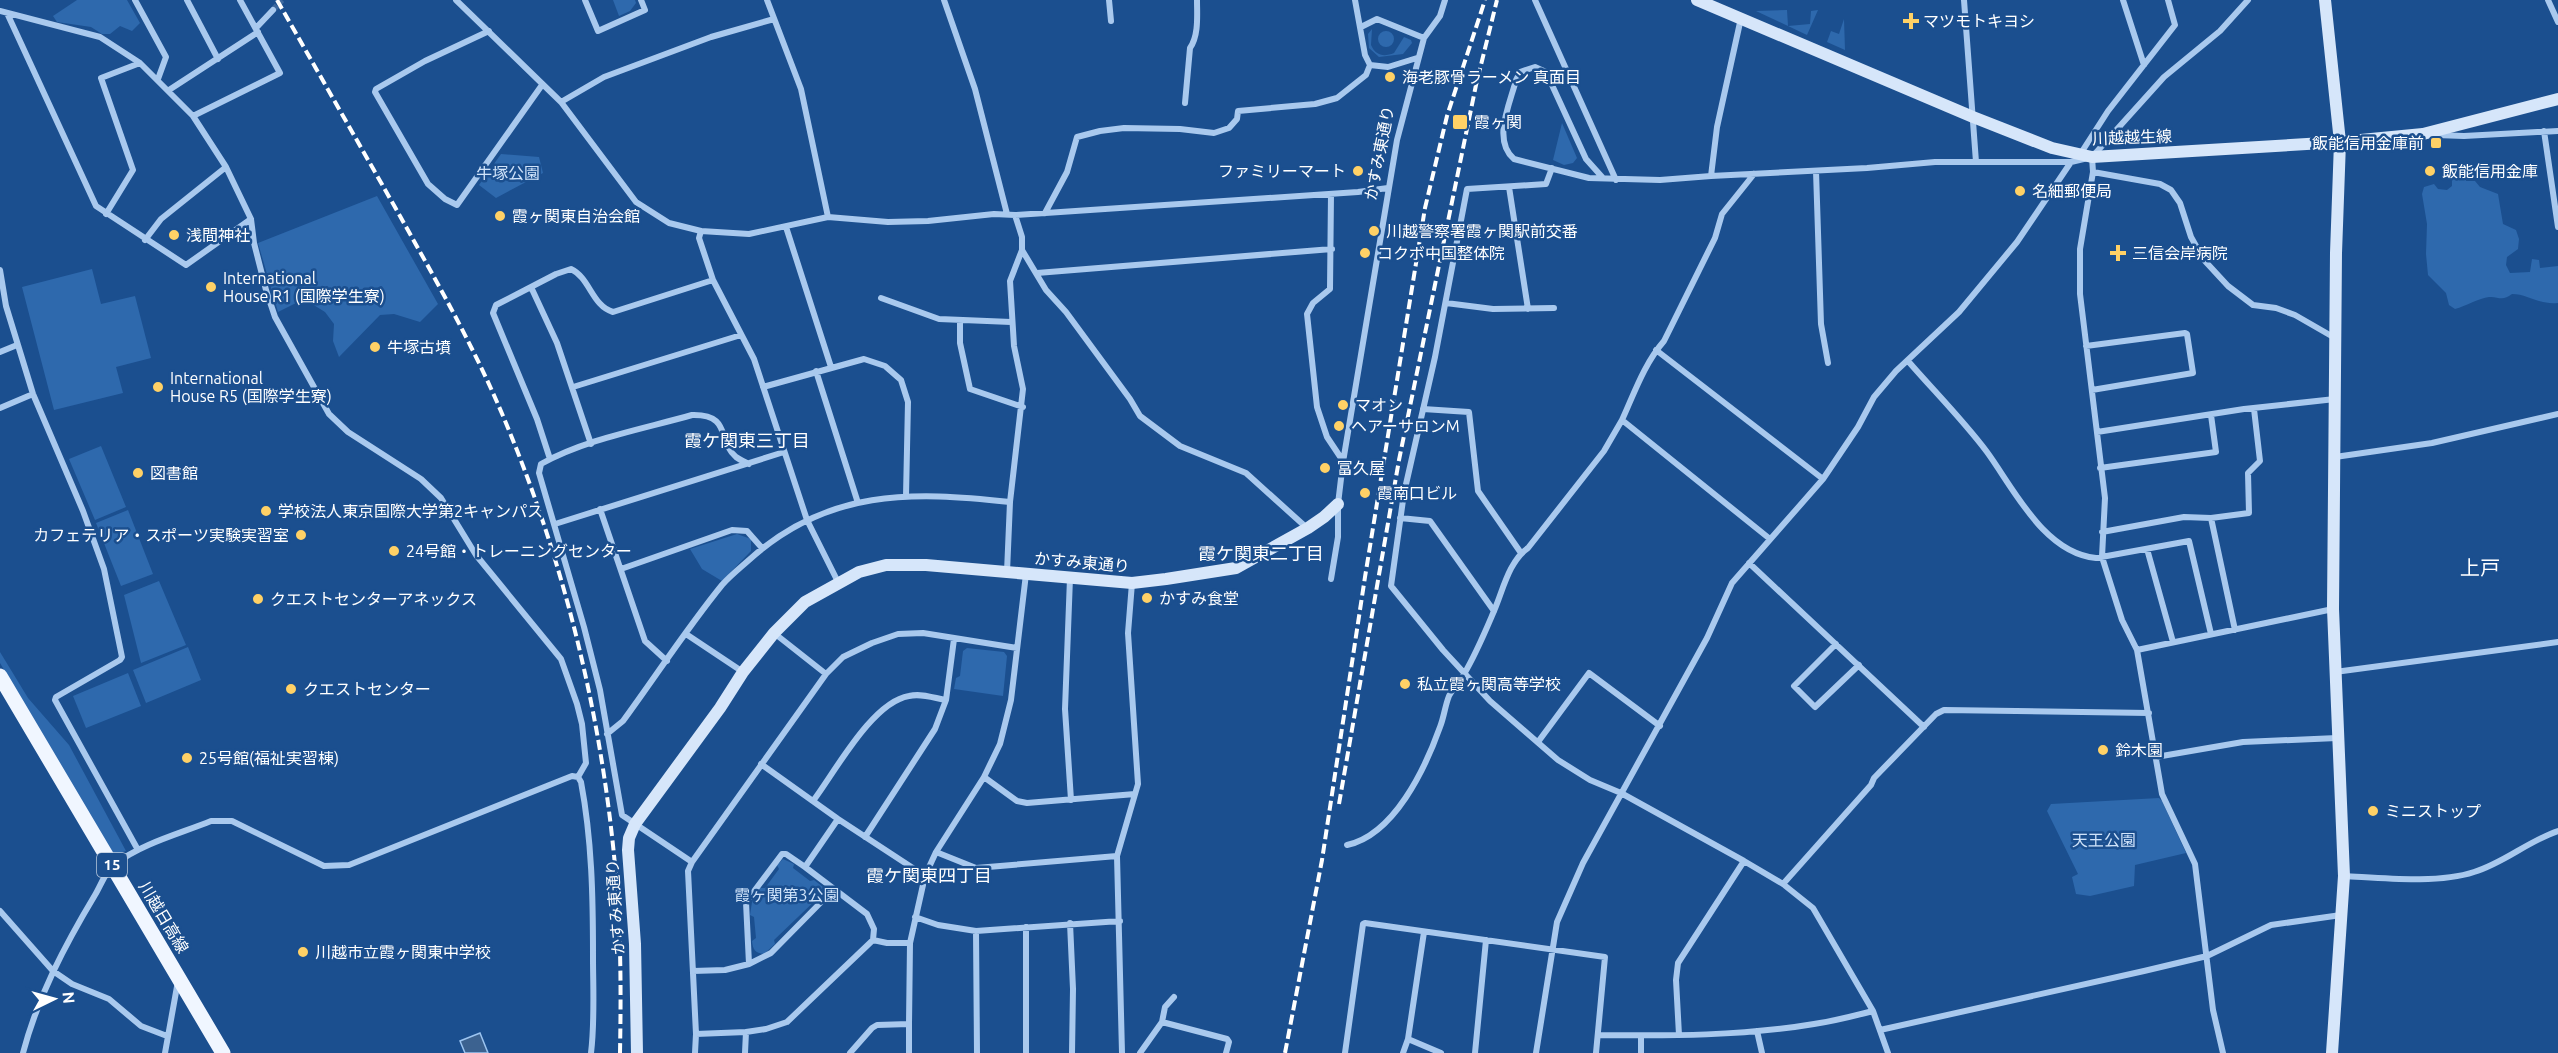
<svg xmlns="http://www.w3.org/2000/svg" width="2558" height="1053" font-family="Ubuntu,'Noto Sans JP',sans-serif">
	<rect width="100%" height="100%" fill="#1b4f8f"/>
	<path fill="#2e69ad" d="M 77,0 L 127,0 L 140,23 L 132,31 L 120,26 L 110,34 L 102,34 L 91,27 L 57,22 L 53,16 Z
		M 613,0 L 635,0 L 636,3 L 630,11 L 619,16 Z
		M 1787,10 L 1788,26 L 1810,24 L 1811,11 L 1818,10 L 1807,35 L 1756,11 Z
		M 1844,19 L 1845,50 L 1827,42 L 1831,31 L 1839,34 Z
		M 1372,29 L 1371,45 C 1376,56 1384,57 1394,53 L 1404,37 L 1411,40 L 1412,43 L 1403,54 L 1379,57 L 1369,48 L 1368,34 Z
		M1378 39a8 8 0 1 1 16 0a8 8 0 1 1-16 0Z
		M 1562,123 L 1577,158 L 1573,163 L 1564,165 L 1553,160 Z
		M 501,154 L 539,157 L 543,173 L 496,198 L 479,185 Z
		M 2464,172 L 2466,181 L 2475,181 L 2480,187 L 2498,194 L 2503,224 L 2516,230 L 2519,239 L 2518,249 L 2507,257 L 2506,265 L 2510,273 L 2530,272 L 2532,259 L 2539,260 L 2540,268 L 2558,266 L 2558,303 C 2538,305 2528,294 2512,294 C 2502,302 2498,296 2489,297 C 2479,298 2466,306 2455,309 L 2449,305 L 2446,293 L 2428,275 L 2426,254 L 2427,224 L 2422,194 L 2424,187 L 2434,184 L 2438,189 L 2447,190 L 2452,186 L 2452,174 Z
		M 377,196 L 438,304 L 420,322 L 394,314 L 380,315 L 339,357 L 333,341 L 334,324 L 325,312 L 304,299 L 278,312 L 258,243 Z
		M 92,269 L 101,304 L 135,296 L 151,358 L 116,367 L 123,393 L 54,410 L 22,287 Z
		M 101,446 L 126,507 L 95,520 L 69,459 Z
		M 128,510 L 153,574 L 121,586 L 96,523 Z
		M 737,534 L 751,539 L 751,551 L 722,581 L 702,569 L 690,549 Z
		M 159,581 L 186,645 L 141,663 L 124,595 Z
		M 188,647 L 201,680 L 146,703 L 133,670 Z
		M 967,648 L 1004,652 L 1007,656 L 1003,696 L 954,689 L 956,678 L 960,676 L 963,651 Z
		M 0,652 L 28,698 L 69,745 L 126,851 L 113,855 L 0,663 Z
		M 128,673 L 141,706 L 86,728 L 73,696 Z
		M 2159,798 L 2162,801 L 2186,853 L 2135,865 L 2134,886 L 2090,896 L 2076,894 L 2072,877 L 2078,874 L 2047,811 L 2051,804 Z
		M 783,859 L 794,864 L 793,868 L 810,881 L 814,880 L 823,887 L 822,894 L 774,940 L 775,944 L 764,954 C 755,953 753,950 752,941 L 756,938 L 754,917 L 750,915 L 752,902 L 760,888 L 765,888 L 779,869 L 777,865 Z"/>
	<path fill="#3c6290" stroke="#9cc4f0" stroke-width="1.5" d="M 480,1033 L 488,1053 L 465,1053 L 460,1041 Z"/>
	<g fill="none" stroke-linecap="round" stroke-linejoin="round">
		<path stroke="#3d69a0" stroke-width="6" stroke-dasharray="6 3" stroke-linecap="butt" d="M 273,10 L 282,0"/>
		<path stroke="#a9c9ee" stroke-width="6" d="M 135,0 L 166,57 L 158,79
			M 187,0 L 218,59
			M 456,0 L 561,102 L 636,202 L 669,223 L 701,231 L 749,234 L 828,217 L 888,222 L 928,221 L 994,214 L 1015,215 L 1358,192 L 1388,188
			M 585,0 L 598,31 L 645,10 L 641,0
			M 767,0 L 801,89 L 828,217
			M 944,0 L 975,89 L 1007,214
			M 1109,0 L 1111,21
			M 1355,0 L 1365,55 L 1370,65 L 1388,67 L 1417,58
			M 1535,0 L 1616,180
			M 2123,0 L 2144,65
			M 2548,0 L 2558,22
			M 0,11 L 100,37 L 140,63 L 193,116 L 226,167 L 251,219 L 254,243 L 266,290 L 275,317 L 329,414 L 348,432 L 421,479 L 441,498 L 476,555 L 561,659 L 577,704 L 582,724 L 586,763 L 578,777
			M 7,13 L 96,206 L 186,265 L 251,219
			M 1361,27 L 1377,19 L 1424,38
			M 256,28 L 273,10
			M 489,31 L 425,61 L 376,89 L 375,92 L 428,184 L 445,199 L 457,205 L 542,85
			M 169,90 L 258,32
			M 561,102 L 604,77 L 711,37 L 774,19
			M 1185,103 L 1190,48 C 1199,35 1197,15 1197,0
			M 193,116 L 280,73 L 240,0
			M 2544,131 L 2558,227
			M 2436,135 L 2464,136 L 2558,131
			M 2081,153 L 2108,111 L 2175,25 L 2168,0
			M 2092,157 L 2093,172 L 2080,249 L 2080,294 L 2105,498 L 2102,557 L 2122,620 L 2137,650 L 2162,794 L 2195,864 L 2213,1010 L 2223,1053
			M 2071,162 L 2092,157 L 2164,77 L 2220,31 L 2248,0
			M 1552,168 L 1546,184 L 1467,189 L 1435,357 L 1404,493 L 1391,586 L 1443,650 L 1490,701 L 1558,760 L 1590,780 L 1621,793 L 1744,861 L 1783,884 L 1813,908 L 1873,1011 L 1888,1053
			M 1816,171 L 1821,324 L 1828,363
			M 2093,172 L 2160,184 L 2171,190 L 2180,203 L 2191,237 L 2204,260 L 2228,286 L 2253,305 L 2276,308 L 2295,315 L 2335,338
			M 1711,176 L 1867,168 L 1935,162 L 1976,162
			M 1603,178 L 1586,159 L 1546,72 L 1535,67 L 1520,72 L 1516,80 C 1510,104 1492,140 1514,159 L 1589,178 L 1660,180 L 1711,176 L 1717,127 L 1741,18
			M 1509,187 L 1528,309
			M 1331,194 L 1330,289 L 1313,303 L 1307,314 L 1317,407 L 1327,437 L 1343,461
			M 1045,213 L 1067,172 L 1077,137 L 1100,131 L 1124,128 L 1180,129 L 1214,133 L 1229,128 L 1237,119 L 1238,111 L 1315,104 L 1337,98 L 1366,75 L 1370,65
			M 106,214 L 133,170 L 101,78 L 140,63
			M 1015,215 L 1022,237 L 1022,250 L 1046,290 L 1066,312 L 1130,399 L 1140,416 L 1180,446 L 1246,473 L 1307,528
			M 786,227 L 831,367
			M 701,231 L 699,238 L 713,280 L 754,359 L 807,520 L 838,582
			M 145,240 L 161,219 L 226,167
			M 0,270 L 6,306 L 33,394 L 83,511 L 104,569 L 122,657 L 120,660 L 56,697 L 55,700 L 138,850
			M 1037,273 L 1332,249
			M 531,287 L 557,343 L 591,444
			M 881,298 L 939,319 L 1011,322
			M 1446,303 L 1493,309 L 1554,308
			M 960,320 L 960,343 L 970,389 L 1023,407
			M 2086,346 L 2185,333 L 2187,334 L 2193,373 L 2092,390
			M 1656,350 L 1823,479
			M 0,352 L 17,345
			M 1908,361 C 1934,391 1963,420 1987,452 C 2014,489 2044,553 2096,558 L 2189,541 L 2211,634
			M 816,371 L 858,503
			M 573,387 L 741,335
			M 763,387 L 864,359 L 885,366 L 901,380 L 908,402 L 906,496
			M 0,408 L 33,394
			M 1423,409 L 1469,412 L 1478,491 L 1521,553
			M 1622,420 C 1634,394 1644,364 1664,341 L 1715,238 L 1722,214 L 1754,174
			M 2097,432 L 2244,409 L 2335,399
			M 2335,457 L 2432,443 L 2558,414
			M 550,459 L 537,419 L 493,313 L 496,305 L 556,274 L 571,269 C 590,278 592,306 613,312 L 713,280
			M 2100,468 L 2216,452 L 2211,415
			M 600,509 L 645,641 L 667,661
			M 1400,518 L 1430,521 L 1494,611
			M 2211,518 L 2235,630
			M 555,524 L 784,452
			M 2102,532 L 2184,517 L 2211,518 L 2249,513 L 2248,473 L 2260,461 L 2254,409
			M 2147,549 L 2173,642
			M 1749,563 L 1924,727
			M 621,569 L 732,530 L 747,531 L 762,548
			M 1007,572 L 1010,502 L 1023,389 L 1014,346 L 1010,281 L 1022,250
			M 1070,578 L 1065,709 L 1071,800
			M 1331,579 L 1338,537 L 1338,504 L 1343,462 L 1397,140 L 1424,38 L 1440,16 L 1445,0
			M 774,633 L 826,674
			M 686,634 L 743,672
			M 1836,644 L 1794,686 L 1815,707 L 1859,665
			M 2137,650 L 2333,609
			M 2335,672 L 2558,642
			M 607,734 L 623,721 C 656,676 687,628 722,585 C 730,576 740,568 749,560 C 827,489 912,491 1010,502
			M 1538,742 L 1589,673 L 1660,726
			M 2156,757 L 2243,742 L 2337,738
			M 761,764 L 838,819 L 925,876 L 910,943 L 909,1024 L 877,1025 L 872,1028 L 850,1053
			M 984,777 L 1017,801 L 1027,803 L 1135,794
			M 813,801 C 835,772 872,702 909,696 C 922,693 934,698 946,700
			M 838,819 L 805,867 L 867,914 L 874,929 L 873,940 L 887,943 L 910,943
			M 865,837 L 935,729 L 946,700 L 954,639
			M 1347,845 C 1394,835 1425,769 1440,727 C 1444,717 1445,706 1449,696 C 1453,688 1460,681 1464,674 C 1476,654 1485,632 1494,611 C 1503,590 1509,561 1528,548 L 1604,451 L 1622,420 L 1770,539
			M 936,852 L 976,868 L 1117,856
			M 692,862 L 622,815 L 600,690 L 584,627 L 539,473 L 541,464 C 586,439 643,429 692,415 C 732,414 717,441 736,457 C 740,460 745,462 749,464
			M 805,867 L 786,854 L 782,854 L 746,902 L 749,964 L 771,953 L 834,889
			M 925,876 L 936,852 L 984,777 L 1000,744 L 1011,700 L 1026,574
			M 2344,876 C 2382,878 2438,884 2474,872 C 2504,863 2528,841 2558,831
			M 1783,884 L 1871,785 L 1874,778 L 1936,714 L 1944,710 L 2149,713
			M 0,911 L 53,971 L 72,984 L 109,999 L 141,1026 L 167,1036
			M 915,917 L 938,925 L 976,931 L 1120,921
			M 1070,923 L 1073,989 L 1072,1053
			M 1026,927 L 1026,1053
			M 976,931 L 977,1053
			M 693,971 L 725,970 L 749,964
			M 1162,1022 L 1227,1039 L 1229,1042 L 1226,1053
			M 909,1024 L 909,1053
			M 1880,1030 L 2144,971 L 2207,956 L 2271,925 L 2341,915
			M 1757,1031 L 1762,1053
			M 746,1032 L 766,1029 L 787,1022 L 873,940
			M 696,1034 L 746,1032 L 745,1053
			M 1598,1035 C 1670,1036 1743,1036 1814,1024 C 1834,1021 1854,1016 1873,1011
			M 1679,1035 L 1676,980 L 1678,963 L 1744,861
			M 1408,1039 L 1441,1053
			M 23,1053 C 38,996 65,945 95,895 C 101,885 106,870 115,864 C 143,843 179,834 211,821 L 232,821 L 324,866 L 349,865 L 572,776 L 578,777 L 581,782 C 592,840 593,898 593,956 C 593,988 595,1021 591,1053
			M 165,1053 L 178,981
			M 695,1053 L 696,1034 L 688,871 L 692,862 L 826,674 L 843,657 L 872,643 L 898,634 L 923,633 L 1017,648
			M 1122,1053 L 1117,856 L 1138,784 L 1128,633 L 1132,583
			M 1140,1053 L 1162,1022 L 1165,1007 L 1174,997
			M 1345,1053 L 1363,924 L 1365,923 L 1605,957 L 1596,1053
			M 1403,1053 L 1408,1039 L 1424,932
			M 1475,1053 L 1486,940
			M 1536,1053 L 1557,922 L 1583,863 L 1707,638 L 1732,583 L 1823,479 L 1858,427 L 1874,397 L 1896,371 L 1959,312 L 2017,242 L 2071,162 L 1976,162 L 1964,0
			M 1641,1053 L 1641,1036"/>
		<path stroke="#d6e6fa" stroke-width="12" d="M 1697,0 L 1973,117 L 2052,148 L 2092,157 L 2340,142 L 2423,134 L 2558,99
			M 2325,0 L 2340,142 L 2336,253 L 2333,609 L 2344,876 L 2332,1053
			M 637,1053 L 635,944 L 628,850 L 629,838 L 635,824 L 720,708 L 743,672 L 774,633 L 805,602 L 859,572 L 886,565 L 926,565 L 1132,583 L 1166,579 L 1236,568 L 1308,528 L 1324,517 L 1338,504"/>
		<path stroke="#f0f6ff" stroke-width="15" d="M 0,676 L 223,1053"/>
		<path stroke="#fff" stroke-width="4" stroke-dasharray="10 4.5" stroke-linecap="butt" d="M 277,0 C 318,72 359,144 400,216 C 434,277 469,338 497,402 C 564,556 604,721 617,889 C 621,944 621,998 620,1053
			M 1339,804 L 1399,460 L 1476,85 L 1497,0
			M 1285,1053 L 1322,860 L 1365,577 L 1425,208 L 1447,116 L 1485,0"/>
	</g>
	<g fill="#ffd166" stroke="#1b4f8f" stroke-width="2">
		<path d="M1908 12h6v6h6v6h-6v6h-6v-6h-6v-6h6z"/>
		<circle cx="1390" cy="77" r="6"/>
		<rect x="1452" y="114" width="16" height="16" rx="3"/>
		<rect x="2430" y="137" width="12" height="12" rx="3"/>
		<circle cx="1358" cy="171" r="6"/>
		<circle cx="2430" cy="171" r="6"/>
		<circle cx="2020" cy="191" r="6"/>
		<circle cx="500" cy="216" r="6"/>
		<circle cx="1374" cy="231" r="6"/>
		<circle cx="174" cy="235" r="6"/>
		<circle cx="1365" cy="253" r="6"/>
		<path d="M2115 244h6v6h6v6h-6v6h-6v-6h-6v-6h6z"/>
		<circle cx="211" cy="287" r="6"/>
		<circle cx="375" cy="347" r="6"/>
		<circle cx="158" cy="387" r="6"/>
		<circle cx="1343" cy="405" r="6"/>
		<circle cx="1339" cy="426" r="6"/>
		<circle cx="1325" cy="468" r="6"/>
		<circle cx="138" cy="473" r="6"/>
		<circle cx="1365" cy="493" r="6"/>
		<circle cx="266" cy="511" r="6"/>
		<circle cx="301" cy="535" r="6"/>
		<circle cx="394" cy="551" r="6"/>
		<circle cx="1147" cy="598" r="6"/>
		<circle cx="258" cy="599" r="6"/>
		<circle cx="1405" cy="684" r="6"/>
		<circle cx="291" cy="689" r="6"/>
		<circle cx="2103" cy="750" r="6"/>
		<circle cx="187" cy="758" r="6"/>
		<circle cx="2373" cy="811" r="6"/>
		<circle cx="303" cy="952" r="6"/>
	</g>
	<g text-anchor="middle" stroke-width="5" stroke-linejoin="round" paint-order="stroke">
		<rect fill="#1b4f8f" stroke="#bbcadd" stroke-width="1.5" x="97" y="853" width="30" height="24" rx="4.5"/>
		<g font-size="15" font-weight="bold" fill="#fff">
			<text x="112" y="870">15</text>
		</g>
		<g font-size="16" fill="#fff" stroke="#1b4f8f" text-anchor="start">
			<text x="1923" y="27">マツモトキヨシ</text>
			<text x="1402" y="83">海老豚骨ラーメン 真面目</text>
			<text x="1474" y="128">霞ヶ関</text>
			<text x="2424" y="149" text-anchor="end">飯能信用金庫前</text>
			<text x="1346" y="177" text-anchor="end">ファミリーマート</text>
			<text x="2442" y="177">飯能信用金庫</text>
			<text x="2032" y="197">名細郵便局</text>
			<text x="512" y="222">霞ヶ関東自治会館</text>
			<text x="1386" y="237">川越警察署霞ヶ関駅前交番</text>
			<text x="186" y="241">浅間神社</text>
			<text x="1377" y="259">コクボ中国整体院</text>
			<text x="2132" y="259">三信会岸病院</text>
			<text x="223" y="284">International<tspan x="223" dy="18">House R1 (国際学生寮)</tspan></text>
			<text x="387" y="353">牛塚古墳</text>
			<text x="170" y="384">International<tspan x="170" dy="18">House R5 (国際学生寮)</tspan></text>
			<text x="1355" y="411">マオン</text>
			<text x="1351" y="432">ヘアーサロンM</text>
			<text x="1337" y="474">富久屋</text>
			<text x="150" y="479">図書館</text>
			<text x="1377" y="499">霞南口ビル</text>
			<text x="278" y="517">学校法人東京国際大学第2キャンパス</text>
			<text x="289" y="541" text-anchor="end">カフェテリア・スポーツ実験実習室</text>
			<text x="406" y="557">24号館・トレーニングセンター</text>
			<text x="1159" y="604">かすみ食堂</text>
			<text x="270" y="605">クエストセンターアネックス</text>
			<text x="1417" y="690">私立霞ヶ関高等学校</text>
			<text x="303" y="695">クエストセンター</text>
			<text x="2115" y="756">鈴木園</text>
			<text x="199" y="764">25号館(福祉実習棟)</text>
			<text x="2385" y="817">ミニストップ</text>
			<text x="315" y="958">川越市立霞ヶ関東中学校</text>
		</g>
		<g font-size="16" fill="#fff" stroke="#1b4f8f">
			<text transform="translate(2132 137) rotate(-2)" y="6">川越越生線</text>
			<text transform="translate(1379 153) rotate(-79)" y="6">かすみ東通り</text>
			<text transform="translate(1082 562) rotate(5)" y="6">かすみ東通り</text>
			<text transform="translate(615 907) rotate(-94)" y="6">かすみ東通り</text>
			<text transform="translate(164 917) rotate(59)" y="6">川越日高線</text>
		</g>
		<g font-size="16" fill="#cfe3fa" stroke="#1b4f8f">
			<text x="508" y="179">牛塚公園</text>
			<text x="2104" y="846">天王公園</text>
			<text x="787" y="901">霞ヶ関第3公園</text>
		</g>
		<g font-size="18" fill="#fff" stroke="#1b4f8f">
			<text x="747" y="447">霞ケ関東三丁目</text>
			<text x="1261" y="560">霞ケ関東二丁目</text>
			<text x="929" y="882">霞ケ関東四丁目</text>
		</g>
		<g font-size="20" fill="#fff" stroke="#1b4f8f">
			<text x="2480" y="575">上戸</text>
		</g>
	</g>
	<g transform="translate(54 999) rotate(85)" stroke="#1b4f8f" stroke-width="4.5" paint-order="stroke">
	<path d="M0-4.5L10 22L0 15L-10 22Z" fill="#ffffff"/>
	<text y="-9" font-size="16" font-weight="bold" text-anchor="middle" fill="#ffffff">N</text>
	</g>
</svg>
